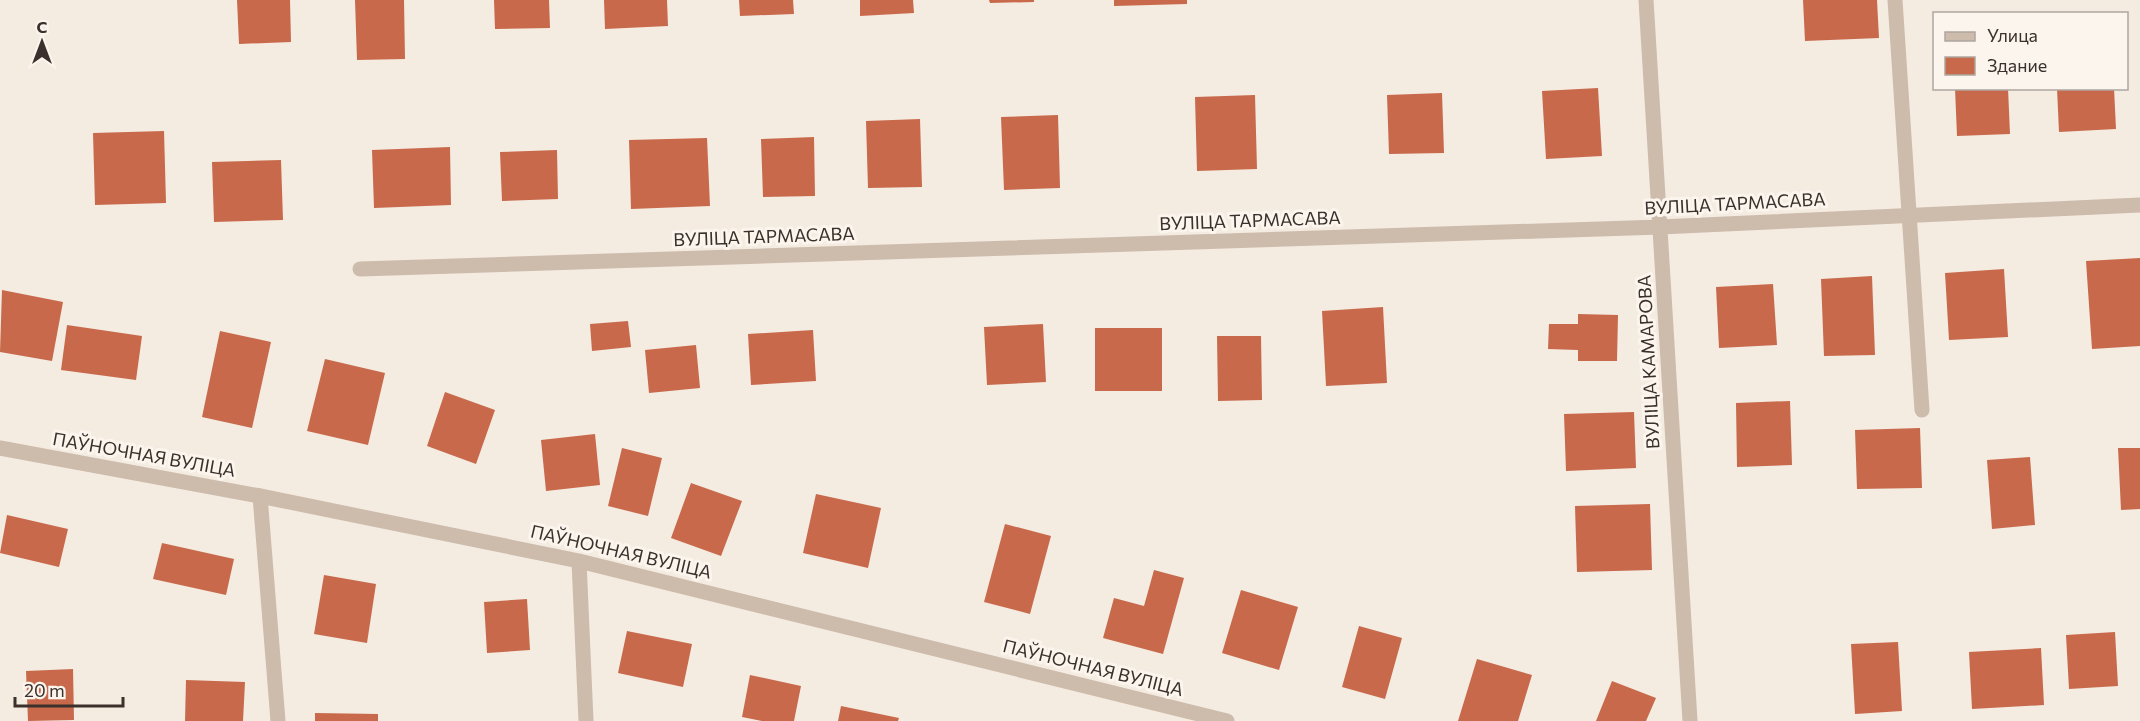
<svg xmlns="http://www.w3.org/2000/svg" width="2140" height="721" font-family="Commissioner,sans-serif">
	<rect width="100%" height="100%" fill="#f4ebe1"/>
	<path fill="#c8694b" d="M 237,0 L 290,0 L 291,42 L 239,44 Z
		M 355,0 L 404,0 L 405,59 L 357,60 Z
		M 494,0 L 549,0 L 550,28 L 495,29 Z
		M 604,0 L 667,0 L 668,26 L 605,29 Z
		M 739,0 L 793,0 L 794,14 L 740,16 Z
		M 860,0 L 913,0 L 914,13 L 860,16 Z
		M 989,0 L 1034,0 L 1034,2 L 990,3 Z
		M 1114,0 L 1187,0 L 1187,4 L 1114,6 Z
		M 1803,0 L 1877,0 L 1879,38 L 1805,41 Z
		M 1598,88 L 1602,156 L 1546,159 L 1542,91 Z
		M 1955,88 L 2008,88 L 2010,134 L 1957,136 Z
		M 2057,88 L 2114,88 L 2116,129 L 2059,132 Z
		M 1442,93 L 1444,153 L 1389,154 L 1387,95 Z
		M 1255,95 L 1257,169 L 1197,171 L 1195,97 Z
		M 1058,115 L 1060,188 L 1004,190 L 1001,117 Z
		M 920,119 L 922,187 L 868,188 L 866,121 Z
		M 164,131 L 166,203 L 95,205 L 93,133 Z
		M 814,137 L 815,196 L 763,197 L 761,139 Z
		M 707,138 L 710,206 L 631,209 L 629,140 Z
		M 450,147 L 451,205 L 374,208 L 372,150 Z
		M 557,150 L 558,199 L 502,201 L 500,152 Z
		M 281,160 L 283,220 L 214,222 L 212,162 Z
		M 2140,258 L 2140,346 L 2092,349 L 2086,261 Z
		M 2004,269 L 2008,337 L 1949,340 L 1945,273 Z
		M 1872,276 L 1875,355 L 1824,356 L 1821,279 Z
		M 1773,284 L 1777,345 L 1719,348 L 1716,287 Z
		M 2,290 L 63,302 L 52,361 L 0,352 Z
		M 1383,307 L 1387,383 L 1326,386 L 1322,311 Z
		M 1578,314 L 1618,315 L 1617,361 L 1578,361 L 1578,350 L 1548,349 L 1549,324 L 1578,324 Z
		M 628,321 L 631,347 L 592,351 L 590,324 Z
		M 1043,324 L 1046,382 L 987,385 L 984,327 Z
		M 67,325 L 142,336 L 136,380 L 61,370 Z
		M 1095,328 L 1162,328 L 1162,391 L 1095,391 Z
		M 813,330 L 816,381 L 751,385 L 748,334 Z
		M 220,331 L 271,342 L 252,428 L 202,417 Z
		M 1217,336 L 1261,336 L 1262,400 L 1218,401 Z
		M 696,345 L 700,388 L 649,393 L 645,350 Z
		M 325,359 L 385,373 L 368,445 L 307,431 Z
		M 445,392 L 495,410 L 476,464 L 427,446 Z
		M 1790,401 L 1792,465 L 1737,467 L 1736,403 Z
		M 1634,412 L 1636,468 L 1566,471 L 1564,414 Z
		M 1920,428 L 1922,488 L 1857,489 L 1855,430 Z
		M 595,434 L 600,485 L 546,491 L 541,440 Z
		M 622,448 L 662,458 L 648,516 L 608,506 Z
		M 2118,448 L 2140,448 L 2140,509 L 2121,510 Z
		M 2030,457 L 2035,525 L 1992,529 L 1987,460 Z
		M 691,483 L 742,501 L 721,556 L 671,538 Z
		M 816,494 L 881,508 L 868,568 L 803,553 Z
		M 1650,504 L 1652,570 L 1577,572 L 1575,506 Z
		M 7,515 L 68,529 L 59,567 L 0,553 Z
		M 1005,524 L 1051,536 L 1030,614 L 984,602 Z
		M 162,543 L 234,559 L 226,595 L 153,579 Z
		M 1154,570 L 1184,578 L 1163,654 L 1103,638 L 1114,598 L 1144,606 Z
		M 324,575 L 376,584 L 367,643 L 314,634 Z
		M 1241,590 L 1298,607 L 1279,670 L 1222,653 Z
		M 527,599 L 530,650 L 487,653 L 484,602 Z
		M 1359,626 L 1402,638 L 1385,699 L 1342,687 Z
		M 627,631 L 692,644 L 683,687 L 618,673 Z
		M 2115,632 L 2118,686 L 2069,689 L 2066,635 Z
		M 1898,642 L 1902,711 L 1855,714 L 1851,644 Z
		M 2041,648 L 2044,705 L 1972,709 L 1969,652 Z
		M 1477,659 L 1532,675 L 1518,721 L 1458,721 Z
		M 73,669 L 74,720 L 28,721 L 26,671 Z
		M 750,675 L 801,686 L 794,721 L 762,721 L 742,717 Z
		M 186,680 L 245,682 L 243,721 L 185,721 Z
		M 1612,681 L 1656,698 L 1646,721 L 1596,721 Z
		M 841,706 L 899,718 L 898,721 L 838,721 Z
		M 315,713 L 378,714 L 378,721 L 315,721 Z"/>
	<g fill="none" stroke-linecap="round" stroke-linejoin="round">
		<path stroke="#cdbbac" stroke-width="15" d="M 1895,0 L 1922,410
			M 260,496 L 278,721"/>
		<path stroke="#cdbbac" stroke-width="15" d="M 1646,0 L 1690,721
			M 360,269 L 1660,227 L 2140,205
			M 0,448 L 260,496 L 579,561 L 1227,721
			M 579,561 L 586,721"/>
	</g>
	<g text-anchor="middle" stroke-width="6" stroke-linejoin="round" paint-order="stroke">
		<g font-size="18" fill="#3b302b" stroke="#fbf5ee">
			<text transform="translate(1735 204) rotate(-3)" y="6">ВУЛІЦА ТАРМАСАВА</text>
			<text transform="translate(1250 221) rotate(-2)" y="6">ВУЛІЦА ТАРМАСАВА</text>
			<text transform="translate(764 237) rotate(-2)" y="6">ВУЛІЦА ТАРМАСАВА</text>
			<text transform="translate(1649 362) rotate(-93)" y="6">ВУЛІЦА КАМАРОВА</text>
			<text transform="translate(144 455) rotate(10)" y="6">ПАЎНОЧНАЯ ВУЛІЦА</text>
			<text transform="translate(621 552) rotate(13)" y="6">ПАЎНОЧНАЯ ВУЛІЦА</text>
			<text transform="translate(1093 668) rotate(14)" y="6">ПАЎНОЧНАЯ ВУЛІЦА</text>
		</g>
	</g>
	<rect x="1933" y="12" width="195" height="78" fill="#fbf5ee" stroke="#aea6a0" stroke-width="1.5"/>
	<rect x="1945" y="32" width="30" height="9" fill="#cdbbac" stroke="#aea6a0" stroke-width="1.5"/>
	<text x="1987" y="42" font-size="18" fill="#3b302b">Улица</text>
	<rect x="1945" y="57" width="30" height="18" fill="#c8694b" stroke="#aea6a0" stroke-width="1.5"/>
	<text x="1987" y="72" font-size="18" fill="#3b302b">Здание</text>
	<g transform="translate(42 42)" stroke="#fbf5ee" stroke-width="4.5" paint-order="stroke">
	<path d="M0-4.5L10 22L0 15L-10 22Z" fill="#3b302b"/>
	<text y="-9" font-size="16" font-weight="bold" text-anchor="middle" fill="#3b302b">С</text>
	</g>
	<path d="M15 697v9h108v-9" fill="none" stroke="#3b302b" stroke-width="3"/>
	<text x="24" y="697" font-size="18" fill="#3b302b" stroke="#fbf5ee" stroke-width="4.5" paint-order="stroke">20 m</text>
</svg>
